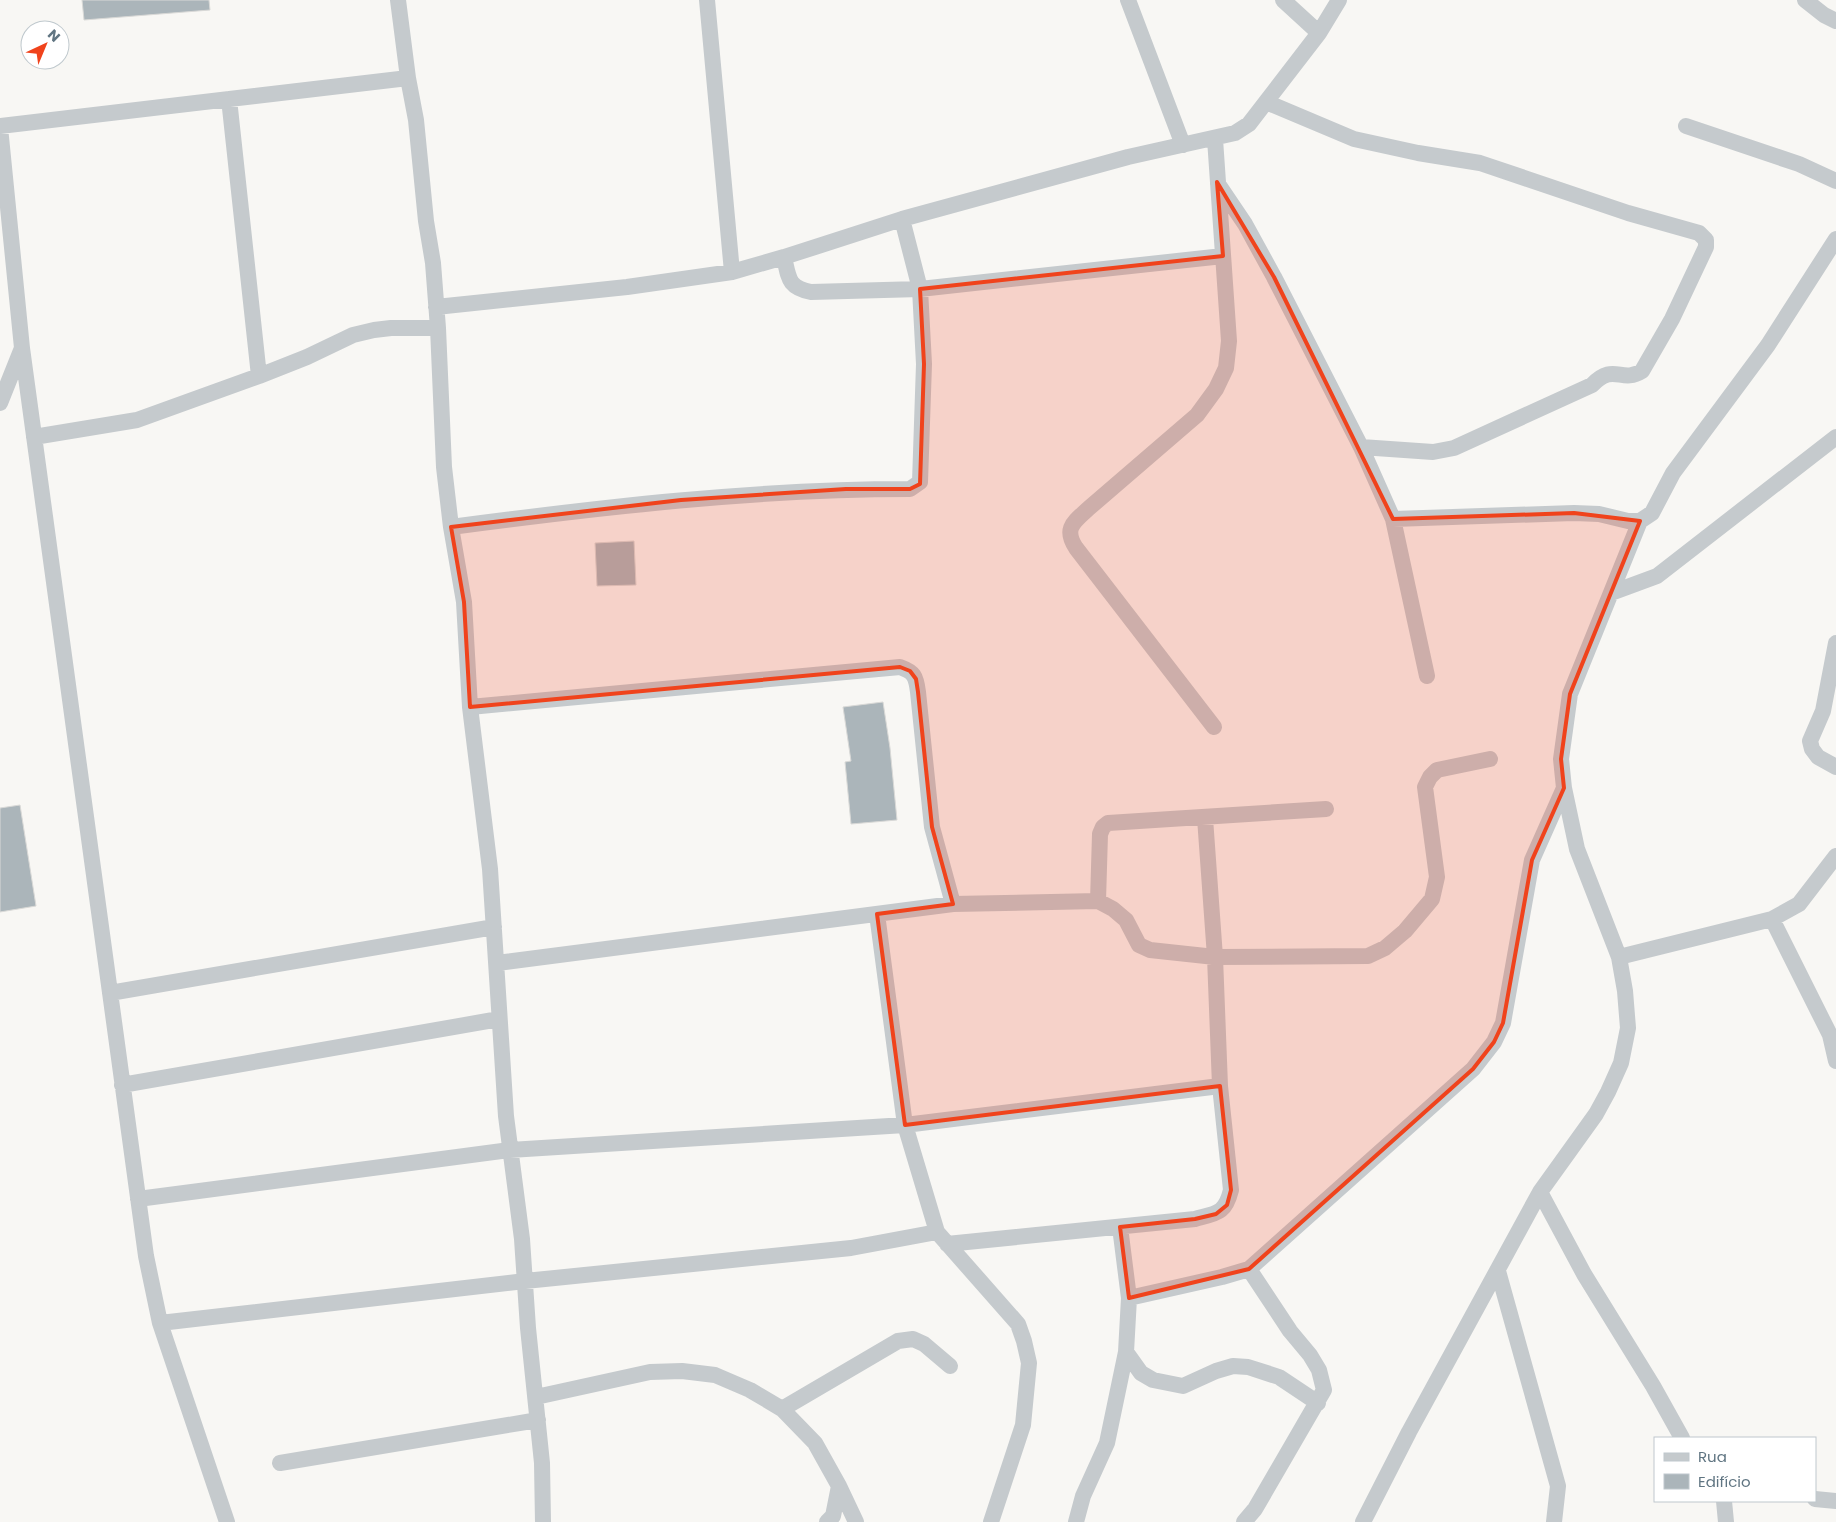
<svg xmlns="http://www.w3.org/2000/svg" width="1836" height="1522" font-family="Poppins,sans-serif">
	<rect width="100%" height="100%" fill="#f8f7f4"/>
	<path fill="#abb5ba" stroke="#d9d9d7" d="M 82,0 L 209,0 L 210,10 L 84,20 Z
		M 634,541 L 636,585 L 597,586 L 595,543 Z
		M 883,702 L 890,748 L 897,820 L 851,824 L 845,762 L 851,761 L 843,707 Z
		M 20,805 L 36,906 L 0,912 L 0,808 Z"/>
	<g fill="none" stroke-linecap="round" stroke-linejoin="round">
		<path stroke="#c5cacd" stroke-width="16" d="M 398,0 L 408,78 L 416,120 L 426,221 L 433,263 L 438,328 L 444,467 L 451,527 L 464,602 L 470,707 L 490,869 L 506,1116 L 522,1239 L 528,1328 L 542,1463 L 543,1522
			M 707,0 L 732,272
			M 1128,0 L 1183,145
			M 1283,0 L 1319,33
			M 1805,0 L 1824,15 L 1836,21
			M 229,99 L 259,376
			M 1266,102 L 1354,139 L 1418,153 L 1480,163 L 1628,213 L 1699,233 L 1706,240 L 1706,247 L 1672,319 L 1642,371 C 1621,384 1614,362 1592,385 L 1454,448 L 1433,452 L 1361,447
			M 0,126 L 408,78
			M 1686,126 L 1799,164 L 1836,181
			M 0,127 L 22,348 L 0,403
			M 1218,184 L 1245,224 L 1274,277 L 1361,447 L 1393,519 L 1427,676
			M 784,257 C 789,279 788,287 811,292 L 920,289 L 1223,256
			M 436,307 L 627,287 L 732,272 L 784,257 L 902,219 L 1128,157 L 1235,133 L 1249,124 L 1319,33 L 1339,0
			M 22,348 L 146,1256 L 160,1323 L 227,1522
			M 34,437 L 137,420 L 259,376 L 307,357 L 353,335 L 374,330 L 391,328 L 438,328
			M 1393,519 L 1574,513 L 1599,514 L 1628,521 L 1640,521
			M 451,527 C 603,507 756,489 910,489 L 920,482 L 924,364 L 920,289 L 902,219
			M 1611,593 L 1657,576 L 1836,437
			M 1836,643 L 1823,711 L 1810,741 L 1812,749 L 1818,757 L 1836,767
			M 470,707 L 900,667 C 914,672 916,676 918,692 L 932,827 L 953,904
			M 1214,727 L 1076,548 C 1063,528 1074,522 1089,508 L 1197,415 L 1216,389 L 1226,368 L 1229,341 L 1215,139
			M 1098,901 L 1100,834 L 1103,827 L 1108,823 L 1326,809
			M 877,914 L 905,1125 L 937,1232 L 1018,1324 L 1024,1341 L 1029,1363 L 1023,1425 L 991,1522
			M 1772,919 L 1830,1035 L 1836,1061
			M 1619,957 L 1772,919 L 1799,904 L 1836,856
			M 497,963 L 953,904 L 1098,901 L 1113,909 L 1126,920 L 1139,945 L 1150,950 L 1215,957 L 1368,956 L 1385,948 L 1405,931 L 1432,899 L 1437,877 L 1425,787 L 1430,777 L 1437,770 L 1490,759
			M 110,993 L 494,927
			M 122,1085 L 499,1019
			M 1540,1192 L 1584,1274 L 1653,1386 L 1682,1438
			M 138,1199 L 510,1150 L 905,1125 L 1220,1086
			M 947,1244 L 1195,1219 C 1217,1213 1225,1214 1231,1190 L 1220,1086 L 1215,957 L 1205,818
			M 1498,1271 L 1558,1486 L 1554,1522
			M 1129,1298 L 1222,1277 L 1249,1269 L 1473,1069 L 1494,1042 L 1503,1023 L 1532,860 L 1564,788 L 1561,759 L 1570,694 L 1640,521 L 1652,513 L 1673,473 L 1768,345 L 1836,239
			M 160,1323 L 525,1281 L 851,1248 L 937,1232
			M 1126,1352 L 1141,1373 L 1153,1380 L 1183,1386 L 1216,1371 L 1233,1366 L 1248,1367 L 1279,1377 L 1318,1403
			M 536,1397 L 650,1372 L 682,1371 L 715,1375 L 750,1390 L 782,1409 L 815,1443 L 839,1486 L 856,1522
			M 782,1409 L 898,1341 L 913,1339 L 924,1344 L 950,1366
			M 280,1463 L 538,1420
			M 1815,1499 L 1836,1501
			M 1724,1501 L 1726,1522
			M 827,1522 L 833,1516 L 839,1486
			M 1076,1522 L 1083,1496 L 1107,1443 L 1126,1352 L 1129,1298 L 1120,1227
			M 1244,1522 L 1255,1509 L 1324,1390 L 1319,1370 L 1310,1355 L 1290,1331 L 1249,1269
			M 1363,1522 L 1409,1432 L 1540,1192 L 1596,1114 L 1608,1092 L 1621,1063 L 1628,1028 L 1625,991 L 1619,957 L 1577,849 L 1564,788"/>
	</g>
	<path fill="#f0431c" fill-opacity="0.2" stroke="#f0431c" stroke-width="4" stroke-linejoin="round" d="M 1217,182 L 1274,277 L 1393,519 L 1574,513 L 1640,521 L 1570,694 L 1561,759 L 1564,788 L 1532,860 L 1503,1023 L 1494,1042 L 1473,1069 L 1249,1269 L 1129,1298 L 1120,1227 L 1195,1219 L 1216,1214 L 1227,1205 L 1231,1190 L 1220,1086 L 905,1125 L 877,914 L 953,904 L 932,827 L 918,692 L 916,679 L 910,671 L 900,667 L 470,707 L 464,602 L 451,527 L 681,500 L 846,489 L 910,489 L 920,484 L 924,364 L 920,289 L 1223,256 Z"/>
	<rect x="1654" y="1437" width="162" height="65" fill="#ffffff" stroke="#bfc8cd"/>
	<rect x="1664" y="1453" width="25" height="8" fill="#c5cacd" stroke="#bfc8cd"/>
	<text x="1698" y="1462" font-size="15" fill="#607582">Rua</text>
	<rect x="1664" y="1474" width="25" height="15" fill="#abb5ba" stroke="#bfc8cd"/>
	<text x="1698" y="1487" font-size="15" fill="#607582">Edifício</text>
	<g transform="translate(45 45) rotate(44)"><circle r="24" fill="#ffffff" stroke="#bfc8cd"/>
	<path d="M0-4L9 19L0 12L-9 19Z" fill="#f0431c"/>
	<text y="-8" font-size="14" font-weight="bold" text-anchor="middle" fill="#607582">N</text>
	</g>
</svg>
